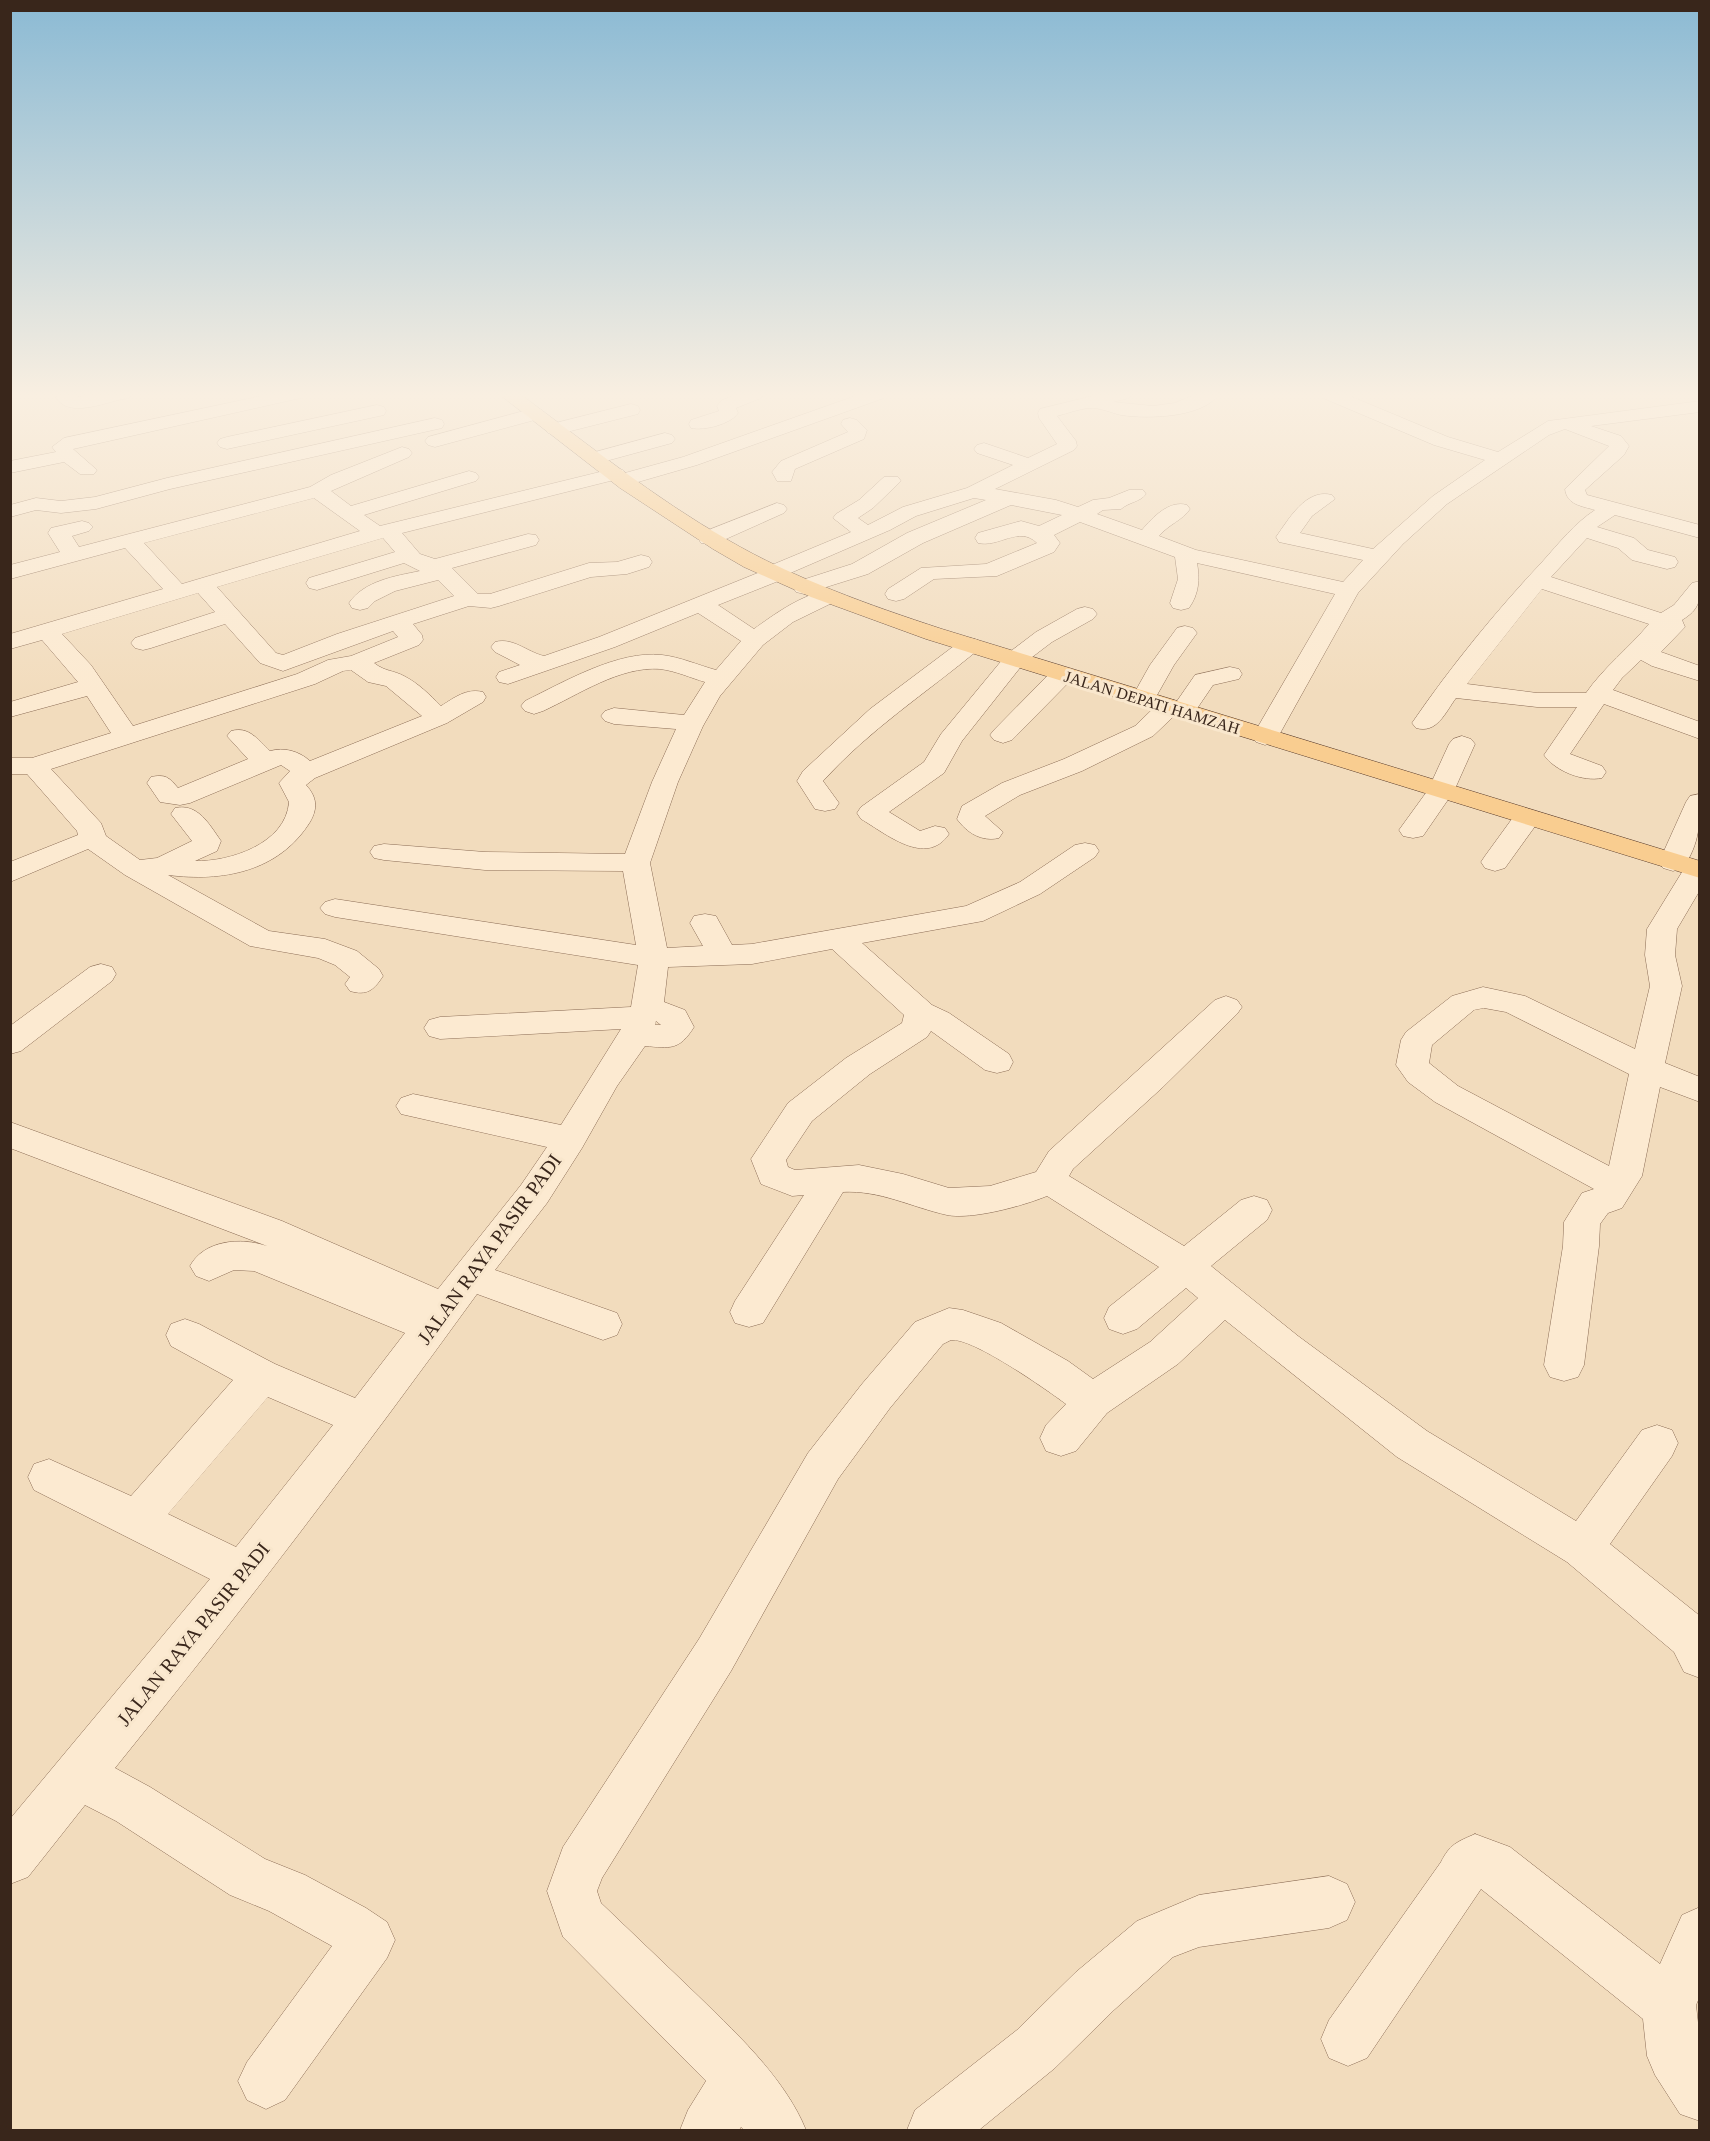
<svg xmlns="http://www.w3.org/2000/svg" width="1710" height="2141" font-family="Georgia,serif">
	<rect width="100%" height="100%" fill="#f2dcbd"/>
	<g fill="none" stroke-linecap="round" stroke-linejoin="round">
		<g stroke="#8b6c55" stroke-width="1">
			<path id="minor" d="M 59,394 L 80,394 L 78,397 L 96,394 L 132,394 L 129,398 L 123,399 C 103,403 70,418 56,398 Z
				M 271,394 L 305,394 L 302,398 L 296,399 L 73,449 L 97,470 L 94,474 L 80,474 L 64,462 L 10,473 L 10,461 L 56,452 L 52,447 L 64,438 Z
				M 739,394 L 764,394 L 761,398 L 736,408 L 738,413 C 731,424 704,431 691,428 L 689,424 L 691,420 L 719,411 L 717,406 L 722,400 Z
				M 861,394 L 887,394 L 884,398 L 697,465 L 631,484 L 617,484 L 614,480 L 402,533 L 420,554 L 435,559 L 528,534 L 536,535 L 539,540 L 536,545 L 452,568 L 478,594 L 490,594 L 589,563 L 617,562 L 641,555 L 649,557 L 652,562 L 649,567 L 627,574 L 591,577 L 499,606 L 491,608 L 469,606 L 413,624 L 422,635 L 423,640 L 419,645 L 374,663 C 386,672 393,670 404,676 C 418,683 430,695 441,706 C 454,698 466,688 483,692 L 486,697 L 483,702 L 447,723 L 315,778 L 306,785 C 317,797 318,808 310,822 C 279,872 222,882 168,875 L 269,931 L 325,939 L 357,951 L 379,969 L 383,976 C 374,990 367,996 350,991 L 345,984 L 350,977 L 335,965 L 318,958 L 250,946 L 125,875 L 88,849 L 10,882 L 10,862 L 78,835 L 77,831 L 27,774 L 10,774 L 10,758 L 32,758 L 111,733 L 87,696 L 10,717 L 10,702 L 78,682 L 42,640 L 10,649 L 10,634 L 163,589 L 125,548 L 10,579 L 10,565 L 60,552 L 48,533 L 51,528 L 82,521 L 89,523 L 93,527 L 89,531 L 72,536 L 79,547 L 310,487 L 331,475 L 402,447 L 409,449 L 412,453 L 409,457 L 331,491 L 351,506 L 469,471 L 476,473 L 479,477 L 476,481 L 364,515 L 380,526 L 616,468 L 623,470 L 625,473 L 683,457 ZM 314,498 L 360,531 L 182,584 L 144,543 ZM 383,538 L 395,552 L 309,578 L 306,583 L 309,588 L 317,590 L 404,563 L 420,571 C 395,576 364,581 349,603 L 352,608 L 360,610 L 368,608 L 375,601 L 395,591 L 438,580 L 454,596 L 337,634 L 283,655 L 276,653 L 217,587 ZM 198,593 L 215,612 L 135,638 L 131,643 L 135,648 L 143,650 L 151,648 L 225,624 L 260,663 L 283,671 L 393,631 L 398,637 L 351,656 L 328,660 L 297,674 L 133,726 L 91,665 L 62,634 ZM 351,670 L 368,682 L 386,686 L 422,716 L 310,761 C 299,751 284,747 270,751 C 257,739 249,726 231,731 L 227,736 L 248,759 L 178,788 C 169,777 165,774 151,777 L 147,783 L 160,802 L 180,805 L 190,803 L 281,765 L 290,771 L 279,783 L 289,802 C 286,844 229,862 195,861 L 217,851 L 221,841 C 209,824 198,803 175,808 L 171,814 L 192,841 L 157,858 L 140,860 L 106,836 L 101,823 L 51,769 L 315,684 L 343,671 Z
				M 1101,394 L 1132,394 L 1129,398 L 1113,402 L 1153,406 L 1175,403 L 1196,394 L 1219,394 C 1203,418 1147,419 1121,415 C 1112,413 1099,407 1089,408 C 1079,409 1068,413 1057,416 L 1076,441 L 1077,446 L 1074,450 L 995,489 L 1056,500 L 1078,507 L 1093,500 L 1109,498 L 1129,490 L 1143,490 L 1146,494 C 1140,502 1129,502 1121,509 L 1103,510 L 1097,514 L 1142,530 C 1153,517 1169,500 1187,505 L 1190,509 C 1183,520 1169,524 1159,536 L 1196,550 L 1343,582 L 1363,560 L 1279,542 L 1276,537 C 1289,519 1306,488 1332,495 L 1335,499 L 1312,516 L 1300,533 L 1373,549 L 1433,496 L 1485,460 L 1434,445 L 1323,398 L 1320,394 L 1345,394 L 1448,437 L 1498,452 L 1548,421 L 1700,401 L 1700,412 L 1591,426 L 1621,436 L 1629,446 L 1624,455 L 1585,490 L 1587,495 L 1700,525 L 1700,538 L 1615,515 L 1597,527 L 1634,538 L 1648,550 L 1675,557 L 1678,562 L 1675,567 L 1667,569 L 1632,560 L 1618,548 L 1587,538 L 1551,577 L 1661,613 L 1674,605 L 1692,583 L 1700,581 C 1700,601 1700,609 1682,620 L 1685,627 L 1661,652 L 1700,666 L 1700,681 L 1652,666 L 1641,660 L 1622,678 L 1613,690 L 1700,722 L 1700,739 L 1604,704 L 1570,754 L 1602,766 L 1606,772 L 1602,778 C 1583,782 1555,771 1544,755 L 1577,707 L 1537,707 L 1456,698 C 1445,713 1437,734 1416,728 L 1412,723 C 1451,666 1496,611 1543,561 C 1559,543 1575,523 1595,510 C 1582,506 1567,505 1565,489 L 1609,446 L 1565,429 L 1549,435 L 1447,504 L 1403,544 L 1358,593 L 1278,737 L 1274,742 L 1265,745 L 1256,742 L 1252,737 L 1335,594 L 1197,563 C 1200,579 1199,594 1189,608 L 1181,610 L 1173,608 L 1170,603 L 1178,579 L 1175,557 L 1080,522 L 1054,535 L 1060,543 L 1054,552 L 997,576 L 934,579 L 904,599 L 896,601 L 888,599 L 885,594 L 888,589 L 921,568 L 986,564 L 1037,543 C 1019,525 999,548 978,543 L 975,538 L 978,533 L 1021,521 L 1039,526 L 1062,515 L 1011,505 L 923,543 L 868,574 L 804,594 L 796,592 L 793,587 L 796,582 L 852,564 L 907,533 L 986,500 L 974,498 L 916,516 L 890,530 L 788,574 L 786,578 L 718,605 L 754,629 C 772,616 811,587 834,592 L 837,597 L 834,602 L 793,622 L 763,645 L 720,696 L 703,726 L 678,782 L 650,863 L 667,948 L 703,946 L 690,923 L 694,916 L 705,914 L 716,916 L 732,945 L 752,944 L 966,906 L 1020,882 L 1075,845 L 1085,843 L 1095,845 L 1099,851 L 1095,857 L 1040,894 L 983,921 L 862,943 L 932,1005 L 949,1013 L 1009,1054 L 1013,1062 L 1009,1070 L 997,1073 L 985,1070 L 931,1031 L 927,1037 L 870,1074 L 812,1121 L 786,1160 L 788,1167 L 795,1170 L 859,1165 L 903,1174 L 949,1188 L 990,1186 L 1036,1172 L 1049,1151 L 1215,1000 L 1226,996 L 1237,1000 L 1242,1007 L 1237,1014 L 1163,1087 L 1073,1169 L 1069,1176 L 1184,1246 L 1241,1200 L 1254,1196 L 1267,1200 L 1272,1210 L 1267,1220 L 1211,1266 L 1298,1336 L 1427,1431 L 1576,1521 L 1642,1430 L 1657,1425 L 1672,1430 L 1678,1443 L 1672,1456 L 1610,1544 L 1700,1616 L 1700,1678 L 1684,1672 L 1674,1652 L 1567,1562 L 1397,1457 L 1225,1320 L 1178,1364 L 1107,1413 L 1076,1451 L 1061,1456 L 1046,1451 L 1040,1438 L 1046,1425 L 1066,1404 C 1047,1390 972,1337 951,1340 C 948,1341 946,1343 943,1344 L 890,1408 L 838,1479 L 731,1671 L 602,1878 L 597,1891 L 601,1903 C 631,1932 661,1960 691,1989 C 732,2029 784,2076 806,2130 L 744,2130 L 741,2127 L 739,2130 L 680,2130 L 688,2110 L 706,2081 L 563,1937 L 547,1891 L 563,1847 L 699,1639 L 808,1453 L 862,1384 L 915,1322 L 949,1308 L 963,1310 L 1001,1323 L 1068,1361 L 1093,1379 L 1150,1342 L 1198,1298 L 1186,1288 L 1137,1329 L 1123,1334 L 1109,1329 L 1104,1318 L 1109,1307 L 1159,1267 L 1047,1196 C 1023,1206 971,1220 947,1215 C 911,1207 880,1190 843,1192 L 763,1323 L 749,1327 L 735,1323 L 730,1312 L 735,1301 L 804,1195 L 792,1196 L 761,1184 L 751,1159 L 788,1103 L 846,1058 L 902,1023 L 904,1015 L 832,949 L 752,964 L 668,967 L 664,1002 L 685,1010 L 694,1027 C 679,1051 670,1048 645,1046 L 617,1086 L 582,1148 L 547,1203 L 495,1270 L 617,1313 L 622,1324 L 617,1335 L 603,1340 L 477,1294 C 361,1454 240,1614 115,1768 L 150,1787 L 265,1859 L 305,1875 L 366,1908 L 387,1922 L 395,1940 L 387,1958 L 285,2100 L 266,2109 L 247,2100 L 238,2081 L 247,2062 L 332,1946 L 269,1911 L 230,1895 L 116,1821 L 85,1805 L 28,1877 L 10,1884 L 10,1819 L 210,1579 L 34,1490 L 28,1477 L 34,1464 L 49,1459 L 131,1496 L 233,1380 L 171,1346 L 166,1335 L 171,1324 L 185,1319 L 199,1324 L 275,1364 L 355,1398 L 405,1333 L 254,1271 L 234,1270 L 209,1281 L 196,1276 L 190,1266 C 204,1240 241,1237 267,1246 L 10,1148 L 10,1122 L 282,1221 L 438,1289 L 521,1185 L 547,1147 L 401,1114 L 396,1106 L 401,1098 L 413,1094 L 561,1125 L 621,1029 L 440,1039 L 429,1036 L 424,1028 L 429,1020 L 440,1017 L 631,1007 L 638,965 L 335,917 L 325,914 L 320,908 L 325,902 L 335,899 L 636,945 L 623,871 L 485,870 L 384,860 L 374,858 L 370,852 L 374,846 L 384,844 L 485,852 L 625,854 L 652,782 L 676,729 L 614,724 L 605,721 L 601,716 L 605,711 L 614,708 L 684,715 L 705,682 C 691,678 676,671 660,669 C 620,666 578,695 543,711 L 534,714 L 525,711 L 521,706 L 525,701 C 564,682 618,650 662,655 C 680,657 698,665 716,670 L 741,641 L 698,613 L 615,647 L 508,684 L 499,682 L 496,677 L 499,672 L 520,665 L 495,652 L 491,647 L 495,642 C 513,637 527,652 544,656 L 599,637 L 765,570 L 767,567 L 851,532 L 833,518 L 836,514 L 859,500 L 884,477 L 898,477 L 901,481 L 873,508 L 858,518 L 868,525 L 903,507 L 967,488 L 1013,465 L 977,453 L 974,449 L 977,445 L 984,443 L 1028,458 L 1057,444 L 1039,418 L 1038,413 L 1040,409 ZM 1542,589 L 1649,624 C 1629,648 1604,667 1586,693 L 1537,693 L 1467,684 ZM 656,1021 L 661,1025 L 655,1025 ZM 268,1397 L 333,1425 L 236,1547 L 168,1514 Z
				M 631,404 L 638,406 L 640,410 L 638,414 L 555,435 L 548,433 L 546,429 L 548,425 Z
				M 377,405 L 384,407 L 386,411 L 384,415 L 227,449 L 220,447 L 217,443 L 220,439 L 227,437 Z
				M 535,408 L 542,410 L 544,414 L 542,418 L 435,447 L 428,445 L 425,441 L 428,437 Z
				M 435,418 L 442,420 L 444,424 L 442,428 L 170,489 L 96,509 L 61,513 L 36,510 L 10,517 L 10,505 L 36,498 L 61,501 L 95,497 L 167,478 Z
				M 850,418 L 857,420 L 867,430 L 864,439 L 795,469 L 791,481 L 777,481 L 772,472 L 781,461 L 848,432 L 841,424 L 843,420 Z
				M 665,433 L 672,435 L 675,439 L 672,443 L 595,464 L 588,462 L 585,458 L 588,454 Z
				M 777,503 L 784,505 L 787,509 L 784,513 L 717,543 L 709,544 L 701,543 L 698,538 L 701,533 Z
				M 1085,607 L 1093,609 L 1097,614 L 1093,619 L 1052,642 L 1023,664 L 962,741 L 944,773 L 889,812 L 920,831 L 935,826 L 945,828 L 949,834 C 926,868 885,833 861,819 L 857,813 L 861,807 L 924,762 L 941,734 L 1007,654 L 1036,632 L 1077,609 Z
				M 1185,626 L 1193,628 L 1197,633 L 1174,665 L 1152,704 L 1143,706 L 1134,704 L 1131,699 L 1150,665 L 1177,628 Z
				M 970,638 L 978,640 L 982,645 L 978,650 C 926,693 869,730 823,781 L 839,803 L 835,809 L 825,811 L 815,809 L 797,781 L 803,771 L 870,709 L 962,640 Z
				M 1063,667 L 1072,669 L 1075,674 L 1072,679 L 1012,740 L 1003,743 L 994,740 L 990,735 L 994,730 L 1054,669 Z
				M 1230,667 L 1239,669 L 1242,674 L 1239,679 L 1213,685 L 1192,716 L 1183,719 L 1174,716 L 1153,736 L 1082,771 L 1020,795 L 985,816 L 1003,832 L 999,838 C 982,842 967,833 957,819 L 962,806 L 1002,783 L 1064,759 L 1135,726 L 1160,702 L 1169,699 L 1177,701 L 1195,675 Z
				M 1462,736 L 1471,739 L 1475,744 L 1454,791 L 1423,836 L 1413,838 L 1403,836 L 1399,830 L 1428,790 L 1449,744 L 1453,739 Z
				M 1700,794 C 1700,823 1700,843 1683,868 L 1673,871 L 1663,868 L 1659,862 L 1686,802 L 1690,796 Z
				M 1527,810 L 1537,812 L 1541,818 L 1505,868 L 1495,871 L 1485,868 L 1481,862 L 1485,856 L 1517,812 Z
				M 1697,861 L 1700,862 L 1700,890 L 1677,929 L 1675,955 L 1682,986 L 1665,1063 L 1700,1077 L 1700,1102 L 1660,1087 L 1642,1176 L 1622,1208 L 1608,1213 L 1600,1224 L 1599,1246 L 1584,1365 L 1578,1377 L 1564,1381 L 1550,1377 L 1544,1365 L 1563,1246 L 1564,1222 L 1582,1193 L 1594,1189 L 1435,1102 L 1408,1082 L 1396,1065 L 1401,1040 L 1406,1032 L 1452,996 L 1483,987 L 1525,996 L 1635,1049 L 1650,986 L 1645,955 L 1647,929 L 1687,864 ZM 1484,1008 L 1506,1012 L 1629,1074 L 1609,1166 L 1458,1086 L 1429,1063 L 1432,1045 L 1474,1010 Z
				M 101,964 L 112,967 L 116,974 L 112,981 L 21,1051 L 10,1054 L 10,1026 L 90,967 Z
				M 1475,1834 L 1510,1847 L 1660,1964 L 1682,1915 L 1700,1907 L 1700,1996 L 1696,2005 L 1700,2040 L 1700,2121 L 1680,2114 L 1655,2075 L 1647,2056 L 1643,2019 L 1481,1889 L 1367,2058 L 1348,2066 L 1329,2058 L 1321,2039 L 1329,2020 L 1441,1862 C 1450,1844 1457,1842 1475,1834 Z
				M 1329,1876 L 1347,1884 L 1355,1902 L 1347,1920 L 1329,1928 L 1199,1947 L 1173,1957 L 1114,2010 L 1055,2068 L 979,2130 L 907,2130 L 915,2110 L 1017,2030 L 1076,1972 L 1137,1921 L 1199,1895 Z"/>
		</g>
		<g stroke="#583a2a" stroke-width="1">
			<path id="major" d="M 499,394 L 520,394 C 588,444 654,498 728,540 C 795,579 869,605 942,629 L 1700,861 L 1700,878 L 926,639 L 811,597 L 744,567 L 713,549 L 620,488 Z"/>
		</g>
		<use href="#minor" fill="#fcead1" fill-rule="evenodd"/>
		<use href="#major" fill="#f9cd90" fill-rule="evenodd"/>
	</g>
	<linearGradient id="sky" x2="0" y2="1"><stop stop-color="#8bbad4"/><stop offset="0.57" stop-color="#f9efe1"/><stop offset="1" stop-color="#f9efe1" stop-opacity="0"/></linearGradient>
	<rect width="1710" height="694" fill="url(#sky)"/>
	<g text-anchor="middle" stroke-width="6" stroke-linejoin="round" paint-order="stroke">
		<g font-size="16" fill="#39261b" stroke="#f9e7cd">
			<text transform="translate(1152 702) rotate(17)" y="6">JALAN DEPATI HAMZAH</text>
		</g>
		<g font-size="20" fill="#39261b" stroke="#f9e7cd">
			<text transform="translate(489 1249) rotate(-54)" y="7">JALAN RAYA PASIR PADI</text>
			<text transform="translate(193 1634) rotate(-51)" y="7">JALAN RAYA PASIR PADI</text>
		</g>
	</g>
	<rect width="1710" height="2141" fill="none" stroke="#39261b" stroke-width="24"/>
</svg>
